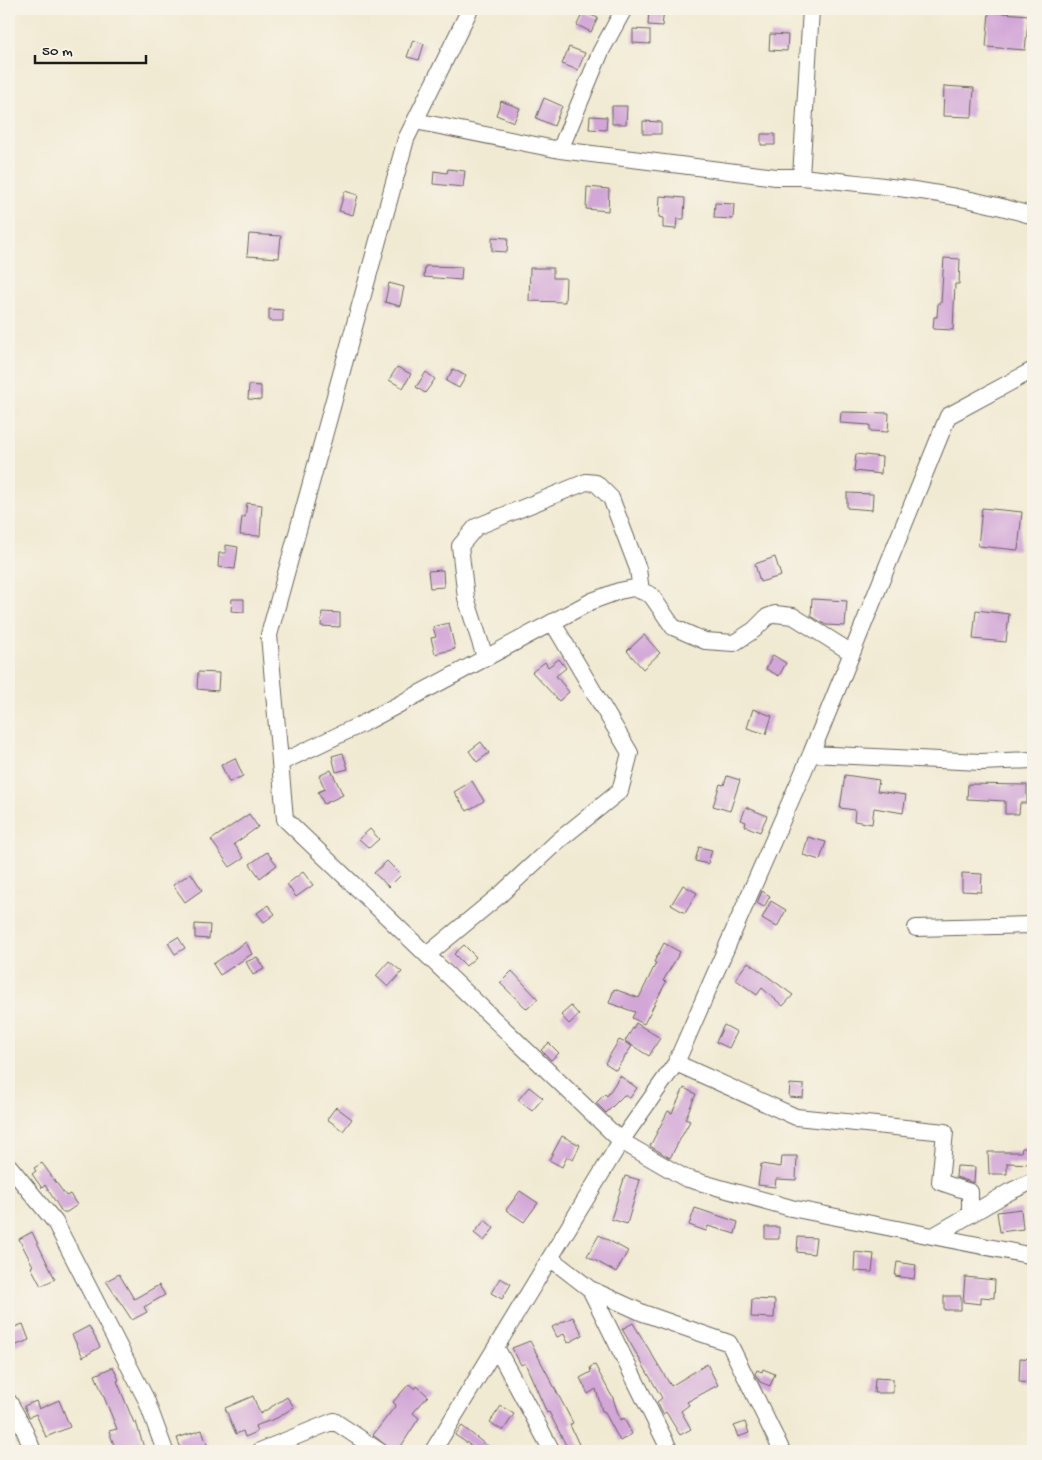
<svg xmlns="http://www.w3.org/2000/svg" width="1042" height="1460" font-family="'Gochi Hand',sans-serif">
	<rect width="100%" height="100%" fill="#f7f3e8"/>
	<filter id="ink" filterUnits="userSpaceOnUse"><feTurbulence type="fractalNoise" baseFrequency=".02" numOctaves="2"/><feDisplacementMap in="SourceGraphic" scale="10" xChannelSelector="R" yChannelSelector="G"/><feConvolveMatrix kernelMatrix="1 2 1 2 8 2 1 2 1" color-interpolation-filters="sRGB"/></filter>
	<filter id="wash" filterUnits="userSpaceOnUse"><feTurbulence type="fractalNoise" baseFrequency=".0096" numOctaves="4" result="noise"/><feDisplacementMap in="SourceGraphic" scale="20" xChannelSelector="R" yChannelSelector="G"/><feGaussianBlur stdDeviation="1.12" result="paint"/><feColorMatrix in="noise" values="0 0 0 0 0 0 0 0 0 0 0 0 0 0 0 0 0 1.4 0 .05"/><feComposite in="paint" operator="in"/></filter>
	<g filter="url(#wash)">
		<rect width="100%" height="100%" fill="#f1ead3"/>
		<g id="blocks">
			<path fill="#d2a6d7" d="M 649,9 L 664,10 L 662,26 L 648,25 Z
				M 583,12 L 598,18 L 591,32 L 577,25 Z
				M 989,12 L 1029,15 L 1025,50 L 986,47 Z
				M 633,29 L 650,30 L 650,44 L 633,43 Z
				M 770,34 L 788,35 L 787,51 L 769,50 Z
				M 413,40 L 424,44 L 419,60 L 407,57 Z
				M 569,47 L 585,53 L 578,70 L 562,64 Z
				M 944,86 L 974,88 L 972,117 L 943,116 Z
				M 544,98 L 562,106 L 554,126 L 536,118 Z
				M 501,101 L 520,108 L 514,122 L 496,115 Z
				M 612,106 L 627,106 L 626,124 L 612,124 Z
				M 590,116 L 607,117 L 606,130 L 589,129 Z
				M 643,121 L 661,122 L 661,134 L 643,134 Z
				M 761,134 L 775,134 L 775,145 L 761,145 Z
				M 448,169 L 465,171 L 463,187 L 433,184 L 434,171 L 447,173 Z
				M 587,187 L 609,189 L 608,211 L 586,209 Z
				M 345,191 L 358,195 L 353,215 L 339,211 Z
				M 660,196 L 685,198 L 684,219 L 677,219 L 676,229 L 663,228 L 663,218 L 659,217 Z
				M 715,203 L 734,204 L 733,219 L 714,218 Z
				M 249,234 L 281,236 L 279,258 L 247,256 Z
				M 492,237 L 508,238 L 507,252 L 492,251 Z
				M 944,258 L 960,259 L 959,284 L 955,284 L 953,330 L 933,329 L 934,317 L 937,317 L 938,303 L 941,303 Z
				M 425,266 L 462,267 L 461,280 L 424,277 Z
				M 530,268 L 553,268 L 553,278 L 566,278 L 565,302 L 529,301 Z
				M 389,283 L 404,287 L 400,306 L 385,302 Z
				M 269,309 L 283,310 L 283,321 L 269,321 Z
				M 397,367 L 411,374 L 403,388 L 389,380 Z
				M 453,369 L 466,376 L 459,388 L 446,381 Z
				M 426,372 L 435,379 L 425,393 L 416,387 Z
				M 249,385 L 261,386 L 261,400 L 248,399 Z
				M 841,412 L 889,413 L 888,432 L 870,431 L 870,425 L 840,423 Z
				M 856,454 L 882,457 L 881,474 L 854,471 Z
				M 847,493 L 873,494 L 872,510 L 847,508 Z
				M 247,503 L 262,505 L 260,536 L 240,535 L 242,517 L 245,517 Z
				M 982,508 L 1022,512 L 1018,550 L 978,546 Z
				M 226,545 L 238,547 L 235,569 L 218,567 L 219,553 L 226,553 Z
				M 775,557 L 781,576 L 760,582 L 755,564 Z
				M 443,570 L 444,587 L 430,588 L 428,571 Z
				M 232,599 L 244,599 L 244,612 L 231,611 Z
				M 812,599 L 847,601 L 845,626 L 826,625 L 811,616 Z
				M 976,610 L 1009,614 L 1006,642 L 973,639 Z
				M 322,612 L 340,613 L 340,627 L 321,626 Z
				M 449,623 L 455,649 L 435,654 L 431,638 L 436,637 L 433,627 Z
				M 644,635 L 660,653 L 643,669 L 627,651 Z
				M 773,655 L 786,663 L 779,676 L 766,669 Z
				M 559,659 L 566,668 L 556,676 L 569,692 L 559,701 L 532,672 L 545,662 L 548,667 Z
				M 198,672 L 219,673 L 218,691 L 197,689 Z
				M 753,709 L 772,716 L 766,734 L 747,728 Z
				M 481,742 L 489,753 L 477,762 L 469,751 Z
				M 343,753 L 348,769 L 336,772 L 332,756 Z
				M 235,758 L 243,776 L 229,782 L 221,765 Z
				M 331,770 L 343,795 L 324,804 L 318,792 L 325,789 L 319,776 Z
				M 845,775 L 879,780 L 877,791 L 906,795 L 903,813 L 874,808 L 872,824 L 854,821 L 855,810 L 840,808 Z
				M 727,776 L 740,780 L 730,811 L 713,806 L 720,784 L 724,785 Z
				M 472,781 L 484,801 L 467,811 L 454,792 Z
				M 968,784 L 1027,785 L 1027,803 L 1020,803 L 1019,814 L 1005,814 L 1005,801 L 967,799 Z
				M 746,807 L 767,816 L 760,832 L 745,826 L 746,822 L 741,820 Z
				M 249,814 L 258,827 L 234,844 L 244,858 L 230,867 L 211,840 Z
				M 370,829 L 379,839 L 369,848 L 359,839 Z
				M 808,837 L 826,842 L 820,860 L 803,855 Z
				M 699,847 L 712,850 L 708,864 L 695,861 Z
				M 267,852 L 277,865 L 260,878 L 250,864 Z
				M 387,861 L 401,875 L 389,887 L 374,873 Z
				M 303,872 L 313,885 L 296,897 L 287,884 Z
				M 191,873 L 202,890 L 185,902 L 173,885 Z
				M 962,873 L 982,874 L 981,892 L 962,891 Z
				M 683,885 L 697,893 L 685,913 L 671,905 Z
				M 762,891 L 770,896 L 764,907 L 757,903 Z
				M 771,901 L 786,910 L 777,927 L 762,918 Z
				M 268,905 L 275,914 L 264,922 L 257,913 Z
				M 195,924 L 210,925 L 209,939 L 195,938 Z
				M 178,937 L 185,948 L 175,954 L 168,943 Z
				M 246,942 L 252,954 L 220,975 L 213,964 Z
				M 664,943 L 680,952 L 663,981 L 666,982 L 644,1024 L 632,1018 L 635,1012 L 609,1003 L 614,989 L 639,998 L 656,963 L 654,962 Z
				M 464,945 L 476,957 L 466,966 L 454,954 Z
				M 257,957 L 264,969 L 253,975 L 246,962 Z
				M 389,961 L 402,972 L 388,987 L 376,976 Z
				M 748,962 L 793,995 L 783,1006 L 762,988 L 757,995 L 735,979 Z
				M 512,971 L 538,999 L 527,1009 L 500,983 Z
				M 571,1006 L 579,1015 L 569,1024 L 561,1015 Z
				M 636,1023 L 660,1038 L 649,1056 L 625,1041 Z
				M 724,1025 L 737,1032 L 729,1048 L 716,1042 Z
				M 619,1040 L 632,1046 L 616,1070 L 605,1063 Z
				M 549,1043 L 559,1053 L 551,1060 L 541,1050 Z
				M 620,1076 L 637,1088 L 630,1098 L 624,1095 L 606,1113 L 596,1103 L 605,1094 L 607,1096 Z
				M 790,1084 L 804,1085 L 803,1098 L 789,1097 Z
				M 529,1087 L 543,1098 L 532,1111 L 518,1100 Z
				M 684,1088 L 696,1094 L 685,1119 L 690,1121 L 670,1158 L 650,1146 L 668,1111 L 672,1113 Z
				M 336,1107 L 352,1119 L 343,1131 L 327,1119 Z
				M 562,1136 L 580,1145 L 573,1160 L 567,1157 L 562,1167 L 549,1160 Z
				M 1022,1148 L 1033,1148 L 1033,1164 L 1007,1163 L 1007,1174 L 989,1174 L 988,1152 L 1021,1152 Z
				M 782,1156 L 797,1156 L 796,1180 L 776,1179 L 775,1187 L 758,1185 L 761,1164 L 781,1167 Z
				M 42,1163 L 66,1196 L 70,1194 L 77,1205 L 67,1212 L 62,1212 L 45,1185 L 42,1188 L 32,1174 L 36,1171 L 34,1168 Z
				M 957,1166 L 975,1167 L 974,1183 L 956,1177 Z
				M 625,1176 L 640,1180 L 627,1224 L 611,1219 Z
				M 520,1191 L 538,1203 L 524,1222 L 506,1210 Z
				M 695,1208 L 738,1222 L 735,1234 L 708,1226 L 706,1231 L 689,1225 Z
				M 1021,1209 L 1023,1229 L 1000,1232 L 997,1212 Z
				M 485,1220 L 494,1228 L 484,1241 L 474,1233 Z
				M 765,1227 L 779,1227 L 779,1239 L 765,1239 Z
				M 32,1232 L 55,1279 L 41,1286 L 31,1267 L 33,1266 L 19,1239 Z
				M 599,1235 L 628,1251 L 616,1272 L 587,1256 Z
				M 798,1237 L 816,1238 L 814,1254 L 797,1252 Z
				M 855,1252 L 874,1254 L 872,1272 L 854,1271 Z
				M 897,1262 L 916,1265 L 914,1279 L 895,1276 Z
				M 119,1274 L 134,1299 L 159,1285 L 165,1295 L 144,1307 L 147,1312 L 132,1320 L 106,1281 Z
				M 965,1277 L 995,1280 L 994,1298 L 981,1297 L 981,1304 L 963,1302 Z
				M 500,1278 L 511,1284 L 502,1299 L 491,1293 Z
				M 944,1296 L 961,1296 L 961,1310 L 944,1310 Z
				M 752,1299 L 775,1300 L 774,1318 L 751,1317 Z
				M 573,1317 L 583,1335 L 568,1343 L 564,1334 L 557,1337 L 552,1327 Z
				M 633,1323 L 671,1386 L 707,1364 L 718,1385 L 687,1402 L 689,1405 L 681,1411 L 691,1429 L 680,1435 L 666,1412 L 663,1414 L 657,1402 L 662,1398 L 622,1329 Z
				M 23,1324 L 29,1340 L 9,1348 L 9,1329 Z
				M 89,1326 L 100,1347 L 83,1357 L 72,1335 Z
				M 530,1341 L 573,1423 L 570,1425 L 582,1451 L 569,1451 L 549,1412 L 547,1413 L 525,1363 L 521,1365 L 512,1348 Z
				M 1020,1358 L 1033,1359 L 1033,1383 L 1019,1382 Z
				M 595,1365 L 611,1395 L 612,1395 L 620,1420 L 624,1418 L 632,1434 L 620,1441 L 604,1411 L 602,1411 L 596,1389 L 588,1394 L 580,1378 L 591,1372 L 590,1367 Z
				M 113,1367 L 119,1380 L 117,1381 L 134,1423 L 136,1422 L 145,1451 L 116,1451 L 109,1431 L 117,1429 L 95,1375 Z
				M 763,1369 L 775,1374 L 770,1386 L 760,1382 L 755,1374 L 757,1370 L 762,1372 Z
				M 875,1378 L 893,1379 L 893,1393 L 874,1393 Z
				M 409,1384 L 415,1389 L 417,1386 L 428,1396 L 413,1413 L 419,1418 L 398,1451 L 393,1451 L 373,1435 L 396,1405 L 393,1402 Z
				M 253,1396 L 260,1414 L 287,1397 L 294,1407 L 277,1418 L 255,1426 L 257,1432 L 245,1437 L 243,1431 L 236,1434 L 225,1408 Z
				M 59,1400 L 70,1427 L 46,1437 L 36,1414 L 29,1417 L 24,1406 L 36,1401 L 39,1409 Z
				M 501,1406 L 514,1414 L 503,1431 L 490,1422 Z
				M 745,1422 L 749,1433 L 738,1437 L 734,1426 Z
				M 462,1426 L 491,1449 L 489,1451 L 479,1451 L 455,1435 Z
				M 202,1430 L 209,1451 L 182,1451 L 177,1438 Z"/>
		</g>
	</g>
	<g filter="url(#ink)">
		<use href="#blocks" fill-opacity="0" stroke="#67645c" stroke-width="1"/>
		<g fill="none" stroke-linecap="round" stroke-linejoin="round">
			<g stroke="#67645c" stroke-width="18">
				<path id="street" d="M 811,9 L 801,177 L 776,177 L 560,150 L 415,121 L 406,139 L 269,635 L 285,819 L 621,1141 L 685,1178 L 791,1208 L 1033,1256
					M 415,121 L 470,9
					M 560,150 L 601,51 L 624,9
					M 801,177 C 879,185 958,192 1033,216
					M 485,657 L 466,598 L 460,546 L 476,527 L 586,482 L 596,483 L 611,498 L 638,569 L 641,591
					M 811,754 L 981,762 L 1033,760
					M 280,763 L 366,722 L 592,601 L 619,591 L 634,588 L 651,595 L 673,627 L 705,641 L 734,643 L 754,630 L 767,617 L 775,614 L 793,616 L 852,653
					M 916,928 L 1033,925
					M 427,955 L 501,894 L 558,841 L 620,791 L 630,753 L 553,623
					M 676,1063 L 796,1117 L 945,1132 L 940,1182 L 970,1192 L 970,1214
					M 9,1166 L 55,1222 L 146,1399 L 165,1451
					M 935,1235 L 1009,1192 L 1033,1181
					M 550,1258 L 590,1289 L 670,1451
					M 590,1289 L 643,1313 L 729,1343 L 782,1451
					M 496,1347 L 552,1451
					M 9,1402 L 23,1427 L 33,1451
					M 260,1451 L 334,1421 L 379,1451
					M 433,1451 L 621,1141 L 676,1063 L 811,754 L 948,416 L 1033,370"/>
			</g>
			<use href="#street" stroke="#fff" stroke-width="16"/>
		</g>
	</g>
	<rect width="1042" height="1460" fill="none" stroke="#f7f3e8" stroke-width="30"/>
	<path d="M35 55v8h111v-8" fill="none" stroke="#1c1c1c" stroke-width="2.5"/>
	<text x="42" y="55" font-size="15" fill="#1c1c1c" stroke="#f7f3e8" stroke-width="4" paint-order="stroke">50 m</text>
</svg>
